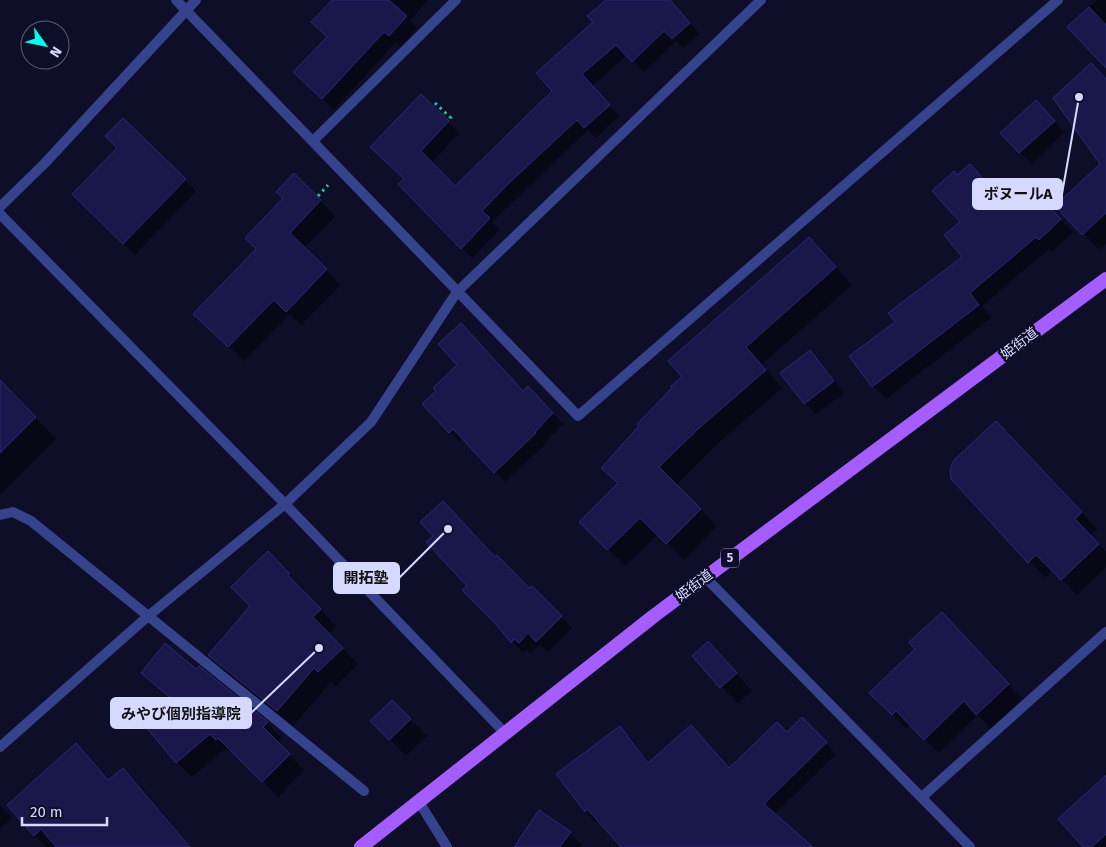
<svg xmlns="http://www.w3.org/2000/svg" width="1106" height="847" font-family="'Fira Sans','Noto Sans JP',sans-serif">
	<rect width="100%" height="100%" fill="#0e0e29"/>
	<path fill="#0007" d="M 334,0 L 428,0 L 410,21 L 417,28 L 401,47 L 396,42 L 334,110 L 306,83 L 328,37 Z
		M 608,0 L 669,0 L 700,34 L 683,48 L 676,41 L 644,72 L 627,55 L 592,86 L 619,116 L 596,138 L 588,130 L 492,222 L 499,230 L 472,258 L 400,184 L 405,179 L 421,96 L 459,133 L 431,163 L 455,188 L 554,91 Z
		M 1097,0 L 1106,0 L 1106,66 L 1069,27 Z
		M 1106,109 L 1106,244 L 1099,250 L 1057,206 L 1102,164 Z
		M 1047,113 L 1065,132 L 1032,164 L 1002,133 Z
		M 123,119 L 196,191 L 135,255 L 74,194 L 119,148 Z
		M 294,175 L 335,216 L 304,248 L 341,285 L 301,325 L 290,314 L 244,361 L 195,314 L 258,249 L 285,198 Z
		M 958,177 L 1002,201 L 1037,205 L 1042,201 L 1073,232 L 1052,252 L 1049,249 L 982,306 L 991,318 L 886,399 L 873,386 L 897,322 L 964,257 Z
		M 809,238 L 852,285 L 762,364 L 782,388 L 715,446 L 676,485 L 717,526 L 684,560 L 658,534 L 625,566 L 581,522 L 619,484 L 603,468 Z
		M 810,352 L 821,363 L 844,393 L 816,414 L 805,403 Z
		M 459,365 L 524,392 L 528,388 L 563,424 L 544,443 L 546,444 L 505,482 L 464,439 L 460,442 L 450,432 L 438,391 Z
		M 0,382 L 56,439 L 0,495 Z
		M 1012,438 L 1097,529 L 1090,535 L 1106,552 L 1106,567 L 1077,595 L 1053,570 L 1045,578 L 953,479 Z
		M 268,553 L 305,590 L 303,592 L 336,626 L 328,634 L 358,664 L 335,687 L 331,682 L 293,726 L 225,671 L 209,655 L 252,606 Z
		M 496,559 L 530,590 L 532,588 L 572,628 L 548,652 L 540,644 L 531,653 L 526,649 L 523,653 L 464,590 Z
		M 956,628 L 1022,699 L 991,728 L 978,715 L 939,753 L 910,724 L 907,729 L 871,693 L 917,649 Z
		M 708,643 L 752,691 L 738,703 L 721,687 Z
		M 196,671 L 267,723 L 282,738 L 278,743 L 304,770 L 278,797 L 234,752 L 233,754 L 226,748 L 192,777 L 177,762 L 173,701 L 142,672 Z
		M 392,701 L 427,736 L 406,756 L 390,739 Z
		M 802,719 L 836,754 L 774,815 L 811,847 L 623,847 L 598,819 L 596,822 L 585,812 L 558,774 L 620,728 L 631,738 L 649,763 L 729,769 L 787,733 Z
		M 76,745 L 109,781 L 123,769 L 142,788 L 191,847 L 47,847 L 34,835 Z
		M 1106,777 L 1106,847 L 1085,847 Z
		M 0,805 L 12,818 L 0,829 Z
		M 570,833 L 581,844 L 579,847 L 516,847 Z"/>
	<path fill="#1a184b" stroke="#2a2979" d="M 332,0 L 389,0 L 407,16 L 389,36 L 384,32 L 322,99 L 293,72 L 327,37 L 311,22 Z
		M 606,0 L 670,0 L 690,23 L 672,39 L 664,31 L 632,62 L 616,45 L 582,74 L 610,105 L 584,128 L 577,120 L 509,183 L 482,211 L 490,218 L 461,249 L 398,184 L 404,179 L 370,147 L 421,94 L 449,121 L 421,151 L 455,186 L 552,91 L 536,73 L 593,22 L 587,16 Z
		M 1089,7 L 1106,25 L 1106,68 L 1067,27 Z
		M 1091,63 L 1106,79 L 1106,213 L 1082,235 L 1055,206 L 1100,164 L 1053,98 Z
		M 1036,100 L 1055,121 L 1019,153 L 1000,133 Z
		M 123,118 L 186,179 L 123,244 L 72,194 L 117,148 L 105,136 Z
		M 970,164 L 1002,200 L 1019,184 L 1037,204 L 1042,199 L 1061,219 L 1039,240 L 1036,237 L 970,293 L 979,305 L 872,387 L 849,356 L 895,322 L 888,313 L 962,257 L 944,235 L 960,222 L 932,191 L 954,171 L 957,175 Z
		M 294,173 L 321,200 L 290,233 L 327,269 L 286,312 L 274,300 L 228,347 L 193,314 L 256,249 L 245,238 L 283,198 L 276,192 Z
		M 809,237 L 836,267 L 746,347 L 766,370 L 698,429 L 659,467 L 701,509 L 666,544 L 640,518 L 607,550 L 579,522 L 618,483 L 601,468 L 639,426 L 637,424 L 672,388 L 671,386 L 682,377 L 668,361 Z
		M 461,323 L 523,391 L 528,386 L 553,413 L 535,432 L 536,433 L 494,473 L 453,429 L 449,433 L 422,404 L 436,391 L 433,388 L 457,365 L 438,344 Z
		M 810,350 L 834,381 L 804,404 L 780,373 Z
		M 0,380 L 36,417 L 0,453 Z
		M 996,421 L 1082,512 L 1075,519 L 1099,544 L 1061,580 L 1036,555 L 1028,563 L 951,479 L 950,469 L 954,460 Z
		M 443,501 L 495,557 L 497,555 L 529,588 L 532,586 L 562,616 L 536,642 L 528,633 L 519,643 L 514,639 L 511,643 L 495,623 L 462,590 L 467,586 L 426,542 L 433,536 L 420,522 Z
		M 268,551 L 290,574 L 288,575 L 321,609 L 313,617 L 343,648 L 318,672 L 314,668 L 277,711 L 208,655 L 250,606 L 231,587 Z
		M 942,612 L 1009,684 L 976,715 L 964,701 L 924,740 L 896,711 L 892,715 L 869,693 L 915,649 L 909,642 Z
		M 708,641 L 737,673 L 720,688 L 692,656 Z
		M 165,643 L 196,669 L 199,666 L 268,722 L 263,727 L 290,754 L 262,782 L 218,738 L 216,740 L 210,734 L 176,763 L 144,725 L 173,700 L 141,673 Z
		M 392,700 L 411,719 L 389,740 L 370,721 Z
		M 802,717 L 827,742 L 764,804 L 813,847 L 621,847 L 587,809 L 585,812 L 556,774 L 620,726 L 648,763 L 691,725 L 729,768 L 777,722 L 787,732 Z
		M 76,743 L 108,780 L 123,768 L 190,847 L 56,847 L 41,829 L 34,836 L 7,805 Z
		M 1106,775 L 1106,834 L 1092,847 L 1083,847 L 1058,819 Z
		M 539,810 L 571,832 L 560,847 L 514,847 Z"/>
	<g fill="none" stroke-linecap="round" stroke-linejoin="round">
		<path stroke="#26c39d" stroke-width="3" stroke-dasharray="2.5 4" stroke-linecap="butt" d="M 435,103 L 451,118 L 449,121
			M 318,196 L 328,185"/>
		<path stroke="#35428c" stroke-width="10" d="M 313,141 L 456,0
			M 457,292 L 761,0
			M 0,515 L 13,512 L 31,521 L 364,791
			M 705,577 L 970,847
			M 0,747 L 147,617 L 285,504
			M 922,797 L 1106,632
			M 419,802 L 447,847"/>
		<path stroke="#35428c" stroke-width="10" d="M 176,0 L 578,416 L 1058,0
			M 0,207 L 45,163 L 196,0
			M 0,214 L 285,504 L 505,733
			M 285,504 L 371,422 L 457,292"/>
		<path stroke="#a55dff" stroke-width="14" d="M 361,847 L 655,615 L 1106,279"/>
	</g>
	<g text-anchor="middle" stroke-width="5" stroke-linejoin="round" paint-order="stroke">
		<rect fill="#0e0e29" stroke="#9a9cbf" stroke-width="1" x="721" y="548.5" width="18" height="19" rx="4"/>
		<g font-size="12" font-weight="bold" fill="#d6d9ff">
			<text x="730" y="562">5</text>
		</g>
		<g font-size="14" fill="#d6d9ff" stroke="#0e0e29">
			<text transform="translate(1019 343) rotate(-37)" y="5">姫街道</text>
			<text transform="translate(694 585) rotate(-37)" y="5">姫街道</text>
		</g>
	</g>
	<path fill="none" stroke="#d6d9ff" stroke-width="2" d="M1079 97L1062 194M448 529L399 578M319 648L251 713"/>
	<g fill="#d6d9ff" stroke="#0e0e29" stroke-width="2">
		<circle cx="1079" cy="97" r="5"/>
		<circle cx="448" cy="529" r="5"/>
		<circle cx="319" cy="648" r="5"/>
	</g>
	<g fill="#d6d9ff" stroke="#d6d9ff" stroke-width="2">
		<rect x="973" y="179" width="89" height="30" rx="5"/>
		<rect x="334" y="563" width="65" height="30" rx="5"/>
		<rect x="111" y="698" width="140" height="30" rx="5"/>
	</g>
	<g font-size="15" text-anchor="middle" font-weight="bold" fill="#111">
		<text x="1018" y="199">ボヌールA</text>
		<text x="366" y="583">開拓塾</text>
		<text x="181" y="719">みやび個別指導院</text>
	</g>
	<g transform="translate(45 45) rotate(123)"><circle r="24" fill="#0e0e29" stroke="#5e5f7f"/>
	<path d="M0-4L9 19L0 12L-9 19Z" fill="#02ffeb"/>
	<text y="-8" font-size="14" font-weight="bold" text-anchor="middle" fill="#d6d9ff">N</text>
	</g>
	<path d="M22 817v8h85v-8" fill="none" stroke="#d6d9ff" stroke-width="2.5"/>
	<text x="30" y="817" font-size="15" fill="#d6d9ff" stroke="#0e0e29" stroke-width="4" paint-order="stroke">20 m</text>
</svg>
